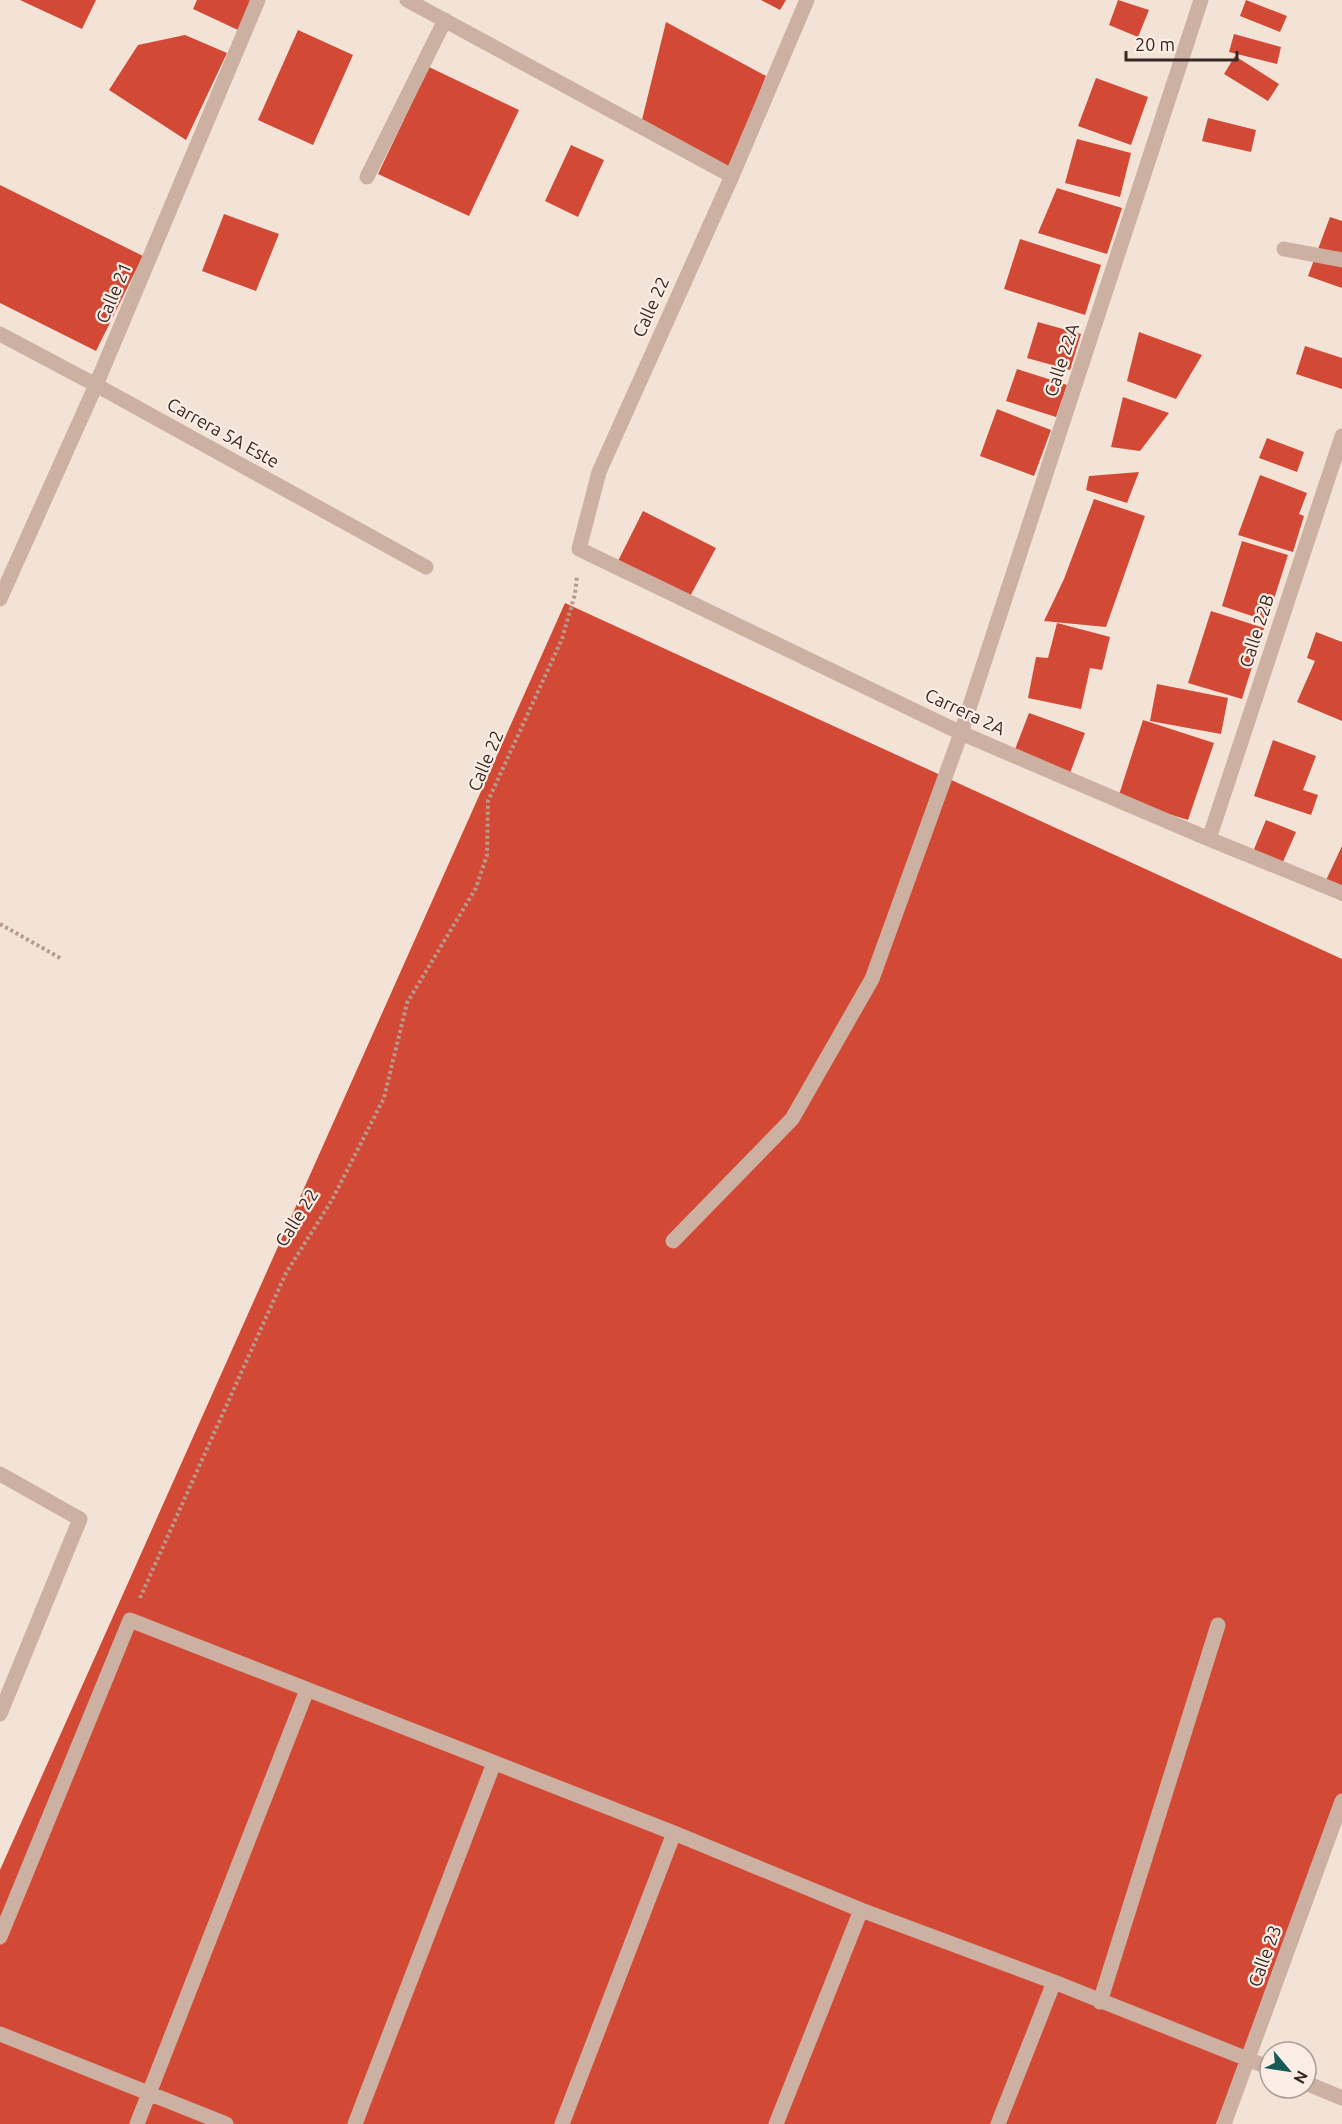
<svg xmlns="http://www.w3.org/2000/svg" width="1342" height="2124" font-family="Ubuntu,sans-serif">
	<rect width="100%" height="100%" fill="#f3e2d6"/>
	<path fill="#d24936" d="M 20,0 L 96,0 L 82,29 Z
		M 197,0 L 252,0 L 238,30 L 193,9 Z
		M 761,0 L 786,0 L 780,10 Z
		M 1118,0 L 1149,10 L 1138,37 L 1109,25 Z
		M 1246,0 L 1287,16 L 1280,32 L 1240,16 Z
		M 666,22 L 766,76 L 726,177 L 639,132 Z
		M 298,30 L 353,55 L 313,145 L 258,120 Z
		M 1234,34 L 1281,47 L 1277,64 L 1229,52 Z
		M 185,35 L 227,53 L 186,140 L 109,90 L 138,45 Z
		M 1235,56 L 1279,84 L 1268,101 L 1224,74 Z
		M 429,67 L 519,110 L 469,216 L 378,174 Z
		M 1096,78 L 1148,97 L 1131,145 L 1078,126 Z
		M 1208,118 L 1256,130 L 1251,152 L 1202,141 Z
		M 1077,139 L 1131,153 L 1120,197 L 1065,183 Z
		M 571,145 L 604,160 L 578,217 L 545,201 Z
		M 0,185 L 143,256 L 96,351 L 0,303 Z
		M 1057,188 L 1122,208 L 1107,254 L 1038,233 Z
		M 224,214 L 279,234 L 256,291 L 202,271 Z
		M 1330,217 L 1342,221 L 1342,288 L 1308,276 Z
		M 1020,239 L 1101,265 L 1085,315 L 1004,289 Z
		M 1038,322 L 1081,334 L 1070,370 L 1027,358 Z
		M 1139,332 L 1202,355 L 1176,399 L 1127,381 Z
		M 1305,346 L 1342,358 L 1342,389 L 1296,374 Z
		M 1017,369 L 1067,385 L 1056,417 L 1006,401 Z
		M 1123,397 L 1169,413 L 1140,451 L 1111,447 Z
		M 997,409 L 1051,430 L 1034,476 L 980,456 Z
		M 1267,438 L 1304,452 L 1297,472 L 1259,458 Z
		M 1139,472 L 1127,503 L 1086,490 L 1089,476 Z
		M 1260,475 L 1307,493 L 1299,514 L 1304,516 L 1293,552 L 1238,535 Z
		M 1094,499 L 1145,516 L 1106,627 L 1044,621 L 1064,579 Z
		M 643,511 L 716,548 L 688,600 L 617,563 Z
		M 1242,541 L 1288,555 L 1267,621 L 1222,606 Z
		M 565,603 L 1342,959 L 1342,1814 L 1216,2124 L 0,2124 L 0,1870 Z
		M 1211,611 L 1264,628 L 1242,699 L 1188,683 Z
		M 1057,623 L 1110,637 L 1102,670 L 1090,668 L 1081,709 L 1028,698 L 1036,657 L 1048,658 Z
		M 1316,632 L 1342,642 L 1342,721 L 1297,702 L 1315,661 L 1307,658 Z
		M 1157,684 L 1228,698 L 1221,734 L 1150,721 Z
		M 1029,713 L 1085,733 L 1070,773 L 1014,752 Z
		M 1143,720 L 1214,743 L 1188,820 L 1118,798 Z
		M 1273,740 L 1316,756 L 1303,790 L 1318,795 L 1311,815 L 1254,796 Z
		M 1266,820 L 1296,832 L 1279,871 L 1250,859 Z
		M 1342,846 L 1342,901 L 1321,891 Z"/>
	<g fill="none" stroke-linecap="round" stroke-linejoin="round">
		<path stroke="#b89a8c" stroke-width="4" stroke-dasharray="3 3" stroke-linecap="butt" d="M 0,924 L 62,959
			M 140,1598 L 286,1273 L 332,1200 L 384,1098 L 407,1003 L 476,888 L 487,855 L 488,801 L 562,639 L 575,594 L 577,576"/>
		<path stroke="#ccb0a2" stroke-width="15" d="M 407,0 L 732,176
			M 807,0 L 732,176 L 599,472 L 579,549 L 961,733 L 1209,839 L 1342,893
			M 367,177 L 445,20
			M 1284,249 L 1342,260
			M 0,334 L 96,385 L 426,567
			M 0,599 L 96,385 L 258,0
			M 1209,839 L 1342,436
			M 673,1241 L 792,1119 L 872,979 L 961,733 L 1201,0
			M 0,1474 L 80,1519 L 0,1714
			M 0,1937 L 130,1620 L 674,1833 L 861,1910 L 1054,1982 L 1270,2068
			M 1100,2002 L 1218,1625
			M 0,2034 L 226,2124
			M 1306,2083 L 1342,2098
			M 137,2124 L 307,1690
			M 355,2124 L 494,1763
			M 562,2124 L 674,1833
			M 776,2124 L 861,1910
			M 998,2124 L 1054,1982
			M 1224,2124 L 1342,1801"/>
	</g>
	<g text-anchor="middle" stroke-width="4.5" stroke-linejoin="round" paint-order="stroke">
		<g font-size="18" fill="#362825" stroke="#fbede3">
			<text transform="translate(114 293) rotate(-67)" y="6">Calle 21</text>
			<text transform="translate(651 307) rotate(-66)" y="6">Calle 22</text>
			<text transform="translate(1062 360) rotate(-72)" y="6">Calle 22A</text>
			<text transform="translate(223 433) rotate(29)" y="6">Carrera 5A Este</text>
			<text transform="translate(1257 631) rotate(-72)" y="6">Calle 22B</text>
			<text transform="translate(965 712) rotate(25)" y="6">Carrera 2A</text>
			<text transform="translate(486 761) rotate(-67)" y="6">Calle 22</text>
			<text transform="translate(297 1218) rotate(-58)" y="6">Calle 22</text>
			<text transform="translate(1265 1956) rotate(-70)" y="6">Calle 23</text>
		</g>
	</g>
	<g transform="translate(1288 2070) rotate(119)"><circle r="28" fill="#fbede3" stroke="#ac9e97" stroke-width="1.5"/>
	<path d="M0-4.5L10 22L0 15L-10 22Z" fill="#175b57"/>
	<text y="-9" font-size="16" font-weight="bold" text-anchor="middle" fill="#362825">N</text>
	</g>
	<path d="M1126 51v9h111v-9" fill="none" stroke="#362825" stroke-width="3"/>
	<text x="1135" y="51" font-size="18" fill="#362825" stroke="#fbede3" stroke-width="4.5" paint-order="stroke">20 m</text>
</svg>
